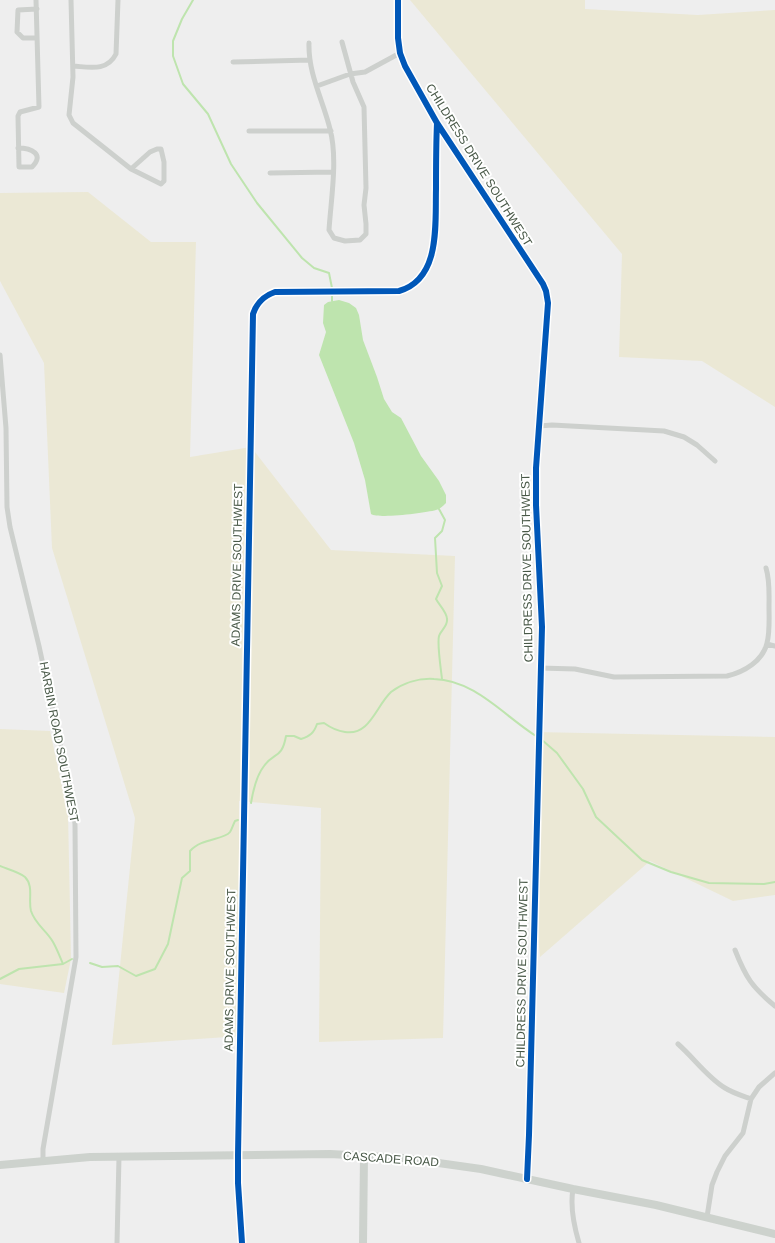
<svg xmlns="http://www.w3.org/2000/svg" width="775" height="1243" font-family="Arial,sans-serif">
	<rect width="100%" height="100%" fill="#eee"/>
	<path fill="#ebe8d5" d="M 410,0 L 585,0 L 585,9 L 698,15 L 775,10 L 775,407 L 702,361 L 619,357 L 622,254 Z
		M 88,192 L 151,242 L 196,242 L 190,457 L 251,447 L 331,550 L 455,556 L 443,1038 L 319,1042 L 321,808 L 239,801 L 241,1036 L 112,1045 L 135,818 L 52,548 L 44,363 L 0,281 L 0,193 Z
		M 0,729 L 50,731 L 68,813 L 71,959 L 64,993 L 0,984 Z
		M 535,732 L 775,737 L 775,895 L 733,901 L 650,861 L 540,957 L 533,881 Z"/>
	<path fill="#bee4ae" d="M 339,300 L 349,303 L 356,308 L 359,315 L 363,340 L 377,377 L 384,399 L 392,412 L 401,418 L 421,456 L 439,481 L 446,495 L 446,503 C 443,506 440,509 436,510 C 425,513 379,519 371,514 L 365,480 L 354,443 L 319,355 L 326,332 L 323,323 L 324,305 L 328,302 Z"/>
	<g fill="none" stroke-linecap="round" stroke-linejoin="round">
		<path stroke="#bee4ae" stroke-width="2" d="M 193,0 L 182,19 L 173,41 L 173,56 L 183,84 L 208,114 L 231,164 L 257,203 L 302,258 L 314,268 L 329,273 L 332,288 L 332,301
			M 439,509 L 445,520 L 442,531 L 435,538 L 437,573 L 442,586 L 436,599 C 439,605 447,612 447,619 C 448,626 441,630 439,636 C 437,644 441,670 442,679
			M 542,740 L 557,753 L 583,789 L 596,817 L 642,860 L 671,872 L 709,883 L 764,884 L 775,882
			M 251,803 C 253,791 256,776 264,766 C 274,752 282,759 286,736 L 294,736 L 301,739 C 310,736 314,733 317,724 L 324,723 C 331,728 337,731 345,732 C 370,736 376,706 391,692 C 403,683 419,678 434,679 C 475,680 504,716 536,736
			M 0,866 C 7,869 19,872 25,877 C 34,886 28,900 31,911 C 35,924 47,931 53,942 C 57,949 60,957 63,964
			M 90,963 L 102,967 L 118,966 L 136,976 L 155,969 L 168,944 L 182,878 L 190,871 L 190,851 C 201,838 224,840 230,832 C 232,829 233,825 235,821 L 238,820
			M 0,979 L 19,969 L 63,964 L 72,959"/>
		<path stroke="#cdd0cd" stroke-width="5" d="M 71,0 L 73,77 L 69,115 L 73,123 L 131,169
			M 37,9 L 18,10 L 17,32 L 23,38 L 37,38
			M 309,43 C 308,74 323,100 330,129 C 338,159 331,199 329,230 L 334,238 L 345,241 L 360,240 L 366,234 L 366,224 L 364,205 L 366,188 L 364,107 L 353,82 L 342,42
			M 233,62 L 310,60
			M 73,66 C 89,67 107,72 116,54 L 118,0
			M 317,86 L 350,74 L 365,72 L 400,53
			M 249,131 L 331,131
			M 18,148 C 31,148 45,154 32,167 L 19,167 L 18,116 L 20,112 L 39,107 L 36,0
			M 157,149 L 161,149 L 164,162 L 164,181 L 161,184 L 131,169 L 150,152 Z
			M 270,173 L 332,172
			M 0,355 L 6,428 L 7,507 L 10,527 L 39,646 L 72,799 L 75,824 L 76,957 L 43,1149 L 43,1160
			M 539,426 L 552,425 L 664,431 L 684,437 L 697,445 L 715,461
			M 767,644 L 775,646
			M 540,668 L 575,669 L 614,677 L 727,676 C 744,672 763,661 767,643 C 770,632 769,618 769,607 C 769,594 770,581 766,568
			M 735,950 C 746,978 752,987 775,1006
			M 678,1044 C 694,1058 707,1077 725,1088 C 733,1093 743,1096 751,1099
			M 573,1189 C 570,1206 574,1226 579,1243
			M 707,1217 L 712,1185 L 717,1172 L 725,1156 L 743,1133 L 751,1099 L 759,1087 L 775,1073
			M 117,1243 L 119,1157
			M 242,1243 L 238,1183 L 238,1155 L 253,314 C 257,302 264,296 275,292 L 399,291 C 441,279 435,224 436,189 C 436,167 436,145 437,123"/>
		<path stroke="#cdd2cd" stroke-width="8" d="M 398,0 L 398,38 L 400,53 L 405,66 L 437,123 L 543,284 L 546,291 L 548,303 L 536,468 L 536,505 L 542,627 L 529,1135 L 527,1179
			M 0,1165 L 90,1157 L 330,1154 L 403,1158 L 481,1169 L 573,1189 L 656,1205 L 775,1234
			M 363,1243 L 364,1155"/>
		<g stroke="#fff" stroke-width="9">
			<path id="cycleway" d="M 398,0 L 398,38 L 400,53 L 405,66 L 437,123 L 543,284 L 546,291 L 548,303 L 536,468 L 536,505 L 542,627 L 529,1135 L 527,1179
				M 242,1243 L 238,1183 L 238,1155 L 253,314 C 257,302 264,296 275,292 L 399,291 C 441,279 435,224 436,189 C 436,167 436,145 437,123"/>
		</g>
		<use href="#cycleway" stroke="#0057b8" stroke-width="6"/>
	</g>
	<g text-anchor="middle" stroke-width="4" stroke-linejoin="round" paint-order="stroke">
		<g font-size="12" fill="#485847" stroke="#fff">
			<text transform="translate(479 165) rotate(58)" y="4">CHILDRESS DRIVE SOUTHWEST</text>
			<text transform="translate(237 565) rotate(-89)" y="4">ADAMS DRIVE SOUTHWEST</text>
			<text transform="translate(527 568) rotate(-91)" y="4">CHILDRESS DRIVE SOUTHWEST</text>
			<text transform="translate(59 742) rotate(79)" y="4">HARBIN ROAD SOUTHWEST</text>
			<text transform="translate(230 970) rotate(-89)" y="4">ADAMS DRIVE SOUTHWEST</text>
			<text transform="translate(522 973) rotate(-89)" y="4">CHILDRESS DRIVE SOUTHWEST</text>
			<text transform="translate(391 1159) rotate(4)" y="4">CASCADE ROAD</text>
		</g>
	</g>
</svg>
